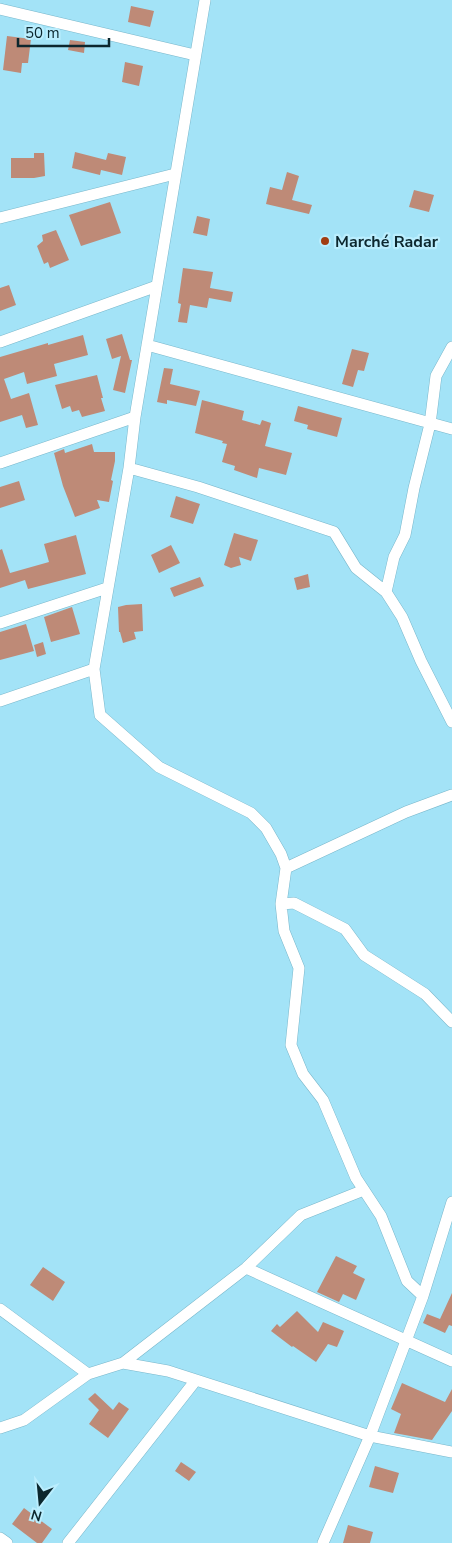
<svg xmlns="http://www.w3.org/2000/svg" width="452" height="1543" font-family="'Nunito Sans',sans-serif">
	<rect width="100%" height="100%" fill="#a3e3f7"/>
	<path fill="#be8a77" d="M 131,6 L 154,11 L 150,27 L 128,22 Z
		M 7,36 L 31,39 L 28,63 L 22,63 L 21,73 L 3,70 Z
		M 70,40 L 85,42 L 84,53 L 68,50 Z
		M 125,62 L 143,66 L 139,86 L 122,82 Z
		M 75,152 L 106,160 L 108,153 L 126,157 L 122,175 L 101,170 L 100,175 L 72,168 Z
		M 34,153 L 44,153 L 45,176 L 34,178 L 11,178 L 11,158 L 34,158 Z
		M 287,172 L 299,176 L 292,200 L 312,205 L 309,214 L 266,204 L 270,187 L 282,190 Z
		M 414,190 L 434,195 L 429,212 L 409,207 Z
		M 110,202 L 121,233 L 81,246 L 69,215 Z
		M 197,216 L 210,219 L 207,236 L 193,233 Z
		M 56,230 L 69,260 L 50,268 L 48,262 L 44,264 L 37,246 L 43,241 L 42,235 Z
		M 183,268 L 213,272 L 210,288 L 233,292 L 231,302 L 209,298 L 207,308 L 190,305 L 187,323 L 178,322 L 181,304 L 178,303 Z
		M 9,285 L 16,305 L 0,311 L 0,288 Z
		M 122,334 L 130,360 L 132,360 L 125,393 L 113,390 L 121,356 L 112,359 L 106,339 Z
		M 83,335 L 88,355 L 54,364 L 57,376 L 27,384 L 24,372 L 4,379 L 11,399 L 29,393 L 38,425 L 26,428 L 22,415 L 0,422 L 0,357 L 48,343 L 48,345 Z
		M 352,349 L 369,353 L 364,371 L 358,370 L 353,387 L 342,384 Z
		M 164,368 L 173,369 L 170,384 L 200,391 L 196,406 L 167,400 L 167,404 L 157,402 Z
		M 97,375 L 103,398 L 101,398 L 105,411 L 82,417 L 79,410 L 72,412 L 70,406 L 62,409 L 55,385 Z
		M 202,400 L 244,411 L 242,420 L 260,425 L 262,420 L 271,423 L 265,446 L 292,453 L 286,475 L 259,468 L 257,478 L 234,470 L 235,466 L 222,462 L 227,444 L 222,443 L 223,441 L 195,433 Z
		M 298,406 L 342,418 L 337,437 L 307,429 L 308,425 L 294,421 Z
		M 92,444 L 94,452 L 115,452 L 115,461 L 111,480 L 113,481 L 109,502 L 97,500 L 100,508 L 75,517 L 63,486 L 54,453 L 64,449 L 65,453 Z
		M 19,481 L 25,500 L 0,508 L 0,487 Z
		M 176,496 L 200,504 L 193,524 L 170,517 Z
		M 234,533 L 258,540 L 251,561 L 239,557 L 241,565 L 231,568 L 224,565 Z
		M 76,535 L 86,574 L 28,589 L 25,580 L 0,588 L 0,550 L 2,549 L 10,573 L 49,562 L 44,544 Z
		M 171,545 L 180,563 L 159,573 L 151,555 Z
		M 308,574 L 310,587 L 297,590 L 294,578 Z
		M 200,577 L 204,586 L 174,597 L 170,588 Z
		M 142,604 L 143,631 L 134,632 L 136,639 L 123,643 L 120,632 L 119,632 L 118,607 L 126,605 Z
		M 72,607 L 80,634 L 51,642 L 44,617 Z
		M 26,624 L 34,651 L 0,660 L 0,632 Z
		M 43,642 L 46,654 L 37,657 L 34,645 Z
		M 336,1256 L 357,1266 L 353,1273 L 365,1279 L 356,1300 L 343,1294 L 339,1302 L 317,1292 Z
		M 43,1267 L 65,1282 L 53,1301 L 30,1285 Z
		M 452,1293 L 452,1326 L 449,1325 L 445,1333 L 423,1323 L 427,1314 L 440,1319 Z
		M 297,1311 L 318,1332 L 323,1322 L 344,1331 L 337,1347 L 328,1344 L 316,1362 L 293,1346 L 292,1347 L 271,1331 L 277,1324 L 280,1327 Z
		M 402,1383 L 445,1402 L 452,1389 L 452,1411 L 432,1440 L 394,1433 L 401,1414 L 391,1409 Z
		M 95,1393 L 113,1410 L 119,1402 L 129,1409 L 108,1438 L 89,1424 L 99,1410 L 88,1399 Z
		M 181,1462 L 196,1472 L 189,1481 L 175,1471 Z
		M 375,1466 L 399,1473 L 393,1493 L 369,1487 Z
		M 24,1508 L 52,1529 L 42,1543 L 37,1543 L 12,1524 Z
		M 348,1525 L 373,1532 L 370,1543 L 343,1543 Z"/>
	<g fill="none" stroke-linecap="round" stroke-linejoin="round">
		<g stroke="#79b7cb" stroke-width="12">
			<path id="street" d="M 205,0 L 135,417 L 129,468 L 94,669 L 100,715 L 159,767 L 251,813 L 266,828 L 281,854 L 286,868
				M 0,9 L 195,55
				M 0,218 L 175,174
				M 0,342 L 157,286
				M 147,345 L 452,429
				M 0,463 L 135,417
				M 129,468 L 198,487 L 334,532 L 356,568 L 386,592 L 402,617 L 421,661 L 452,722
				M 386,592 L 394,557 L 405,535 L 414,488 L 430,424 L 436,376 L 452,347
				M 0,623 L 107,588
				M 0,701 L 94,669
				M 281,904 L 294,903 L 345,929 L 364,955 L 425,994 L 452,1022
				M 246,1268 L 452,1361
				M 423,1296 L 407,1281 L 381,1216 L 356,1178 L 323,1100 L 303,1074 L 291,1045 L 299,968 L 284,931 L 281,904 L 286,868 L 406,812 L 452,795
				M 0,1309 L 88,1374
				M 123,1363 L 246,1268 L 301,1215 L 364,1190
				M 0,1428 L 24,1420 L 88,1374 L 123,1363 L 168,1371 L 370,1436 L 452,1452
				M 0,1538 L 7,1543
				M 68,1543 L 196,1380
				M 323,1543 L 370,1436 L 423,1296 L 452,1202"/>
		</g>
		<use href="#street" stroke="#fff" stroke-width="11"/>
	</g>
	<circle fill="#a13c11" stroke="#bbeefe" stroke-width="2" cx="325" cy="241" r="5"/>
	<g text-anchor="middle" stroke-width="4.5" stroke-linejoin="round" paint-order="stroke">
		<g font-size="16" font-weight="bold" fill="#0c272e" stroke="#bbeefe" text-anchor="start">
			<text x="335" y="247">Marché Radar</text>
		</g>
	</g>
	<g transform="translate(40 1503) rotate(196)" stroke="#bbeefe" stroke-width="4" paint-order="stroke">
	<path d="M0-4L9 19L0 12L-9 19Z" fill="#0c272e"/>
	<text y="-8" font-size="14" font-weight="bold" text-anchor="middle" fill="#0c272e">N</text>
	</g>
	<path d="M18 38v8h91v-8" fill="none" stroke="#0c272e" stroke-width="2.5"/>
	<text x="25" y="38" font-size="15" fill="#0c272e" stroke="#bbeefe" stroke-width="4" paint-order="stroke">50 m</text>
</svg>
